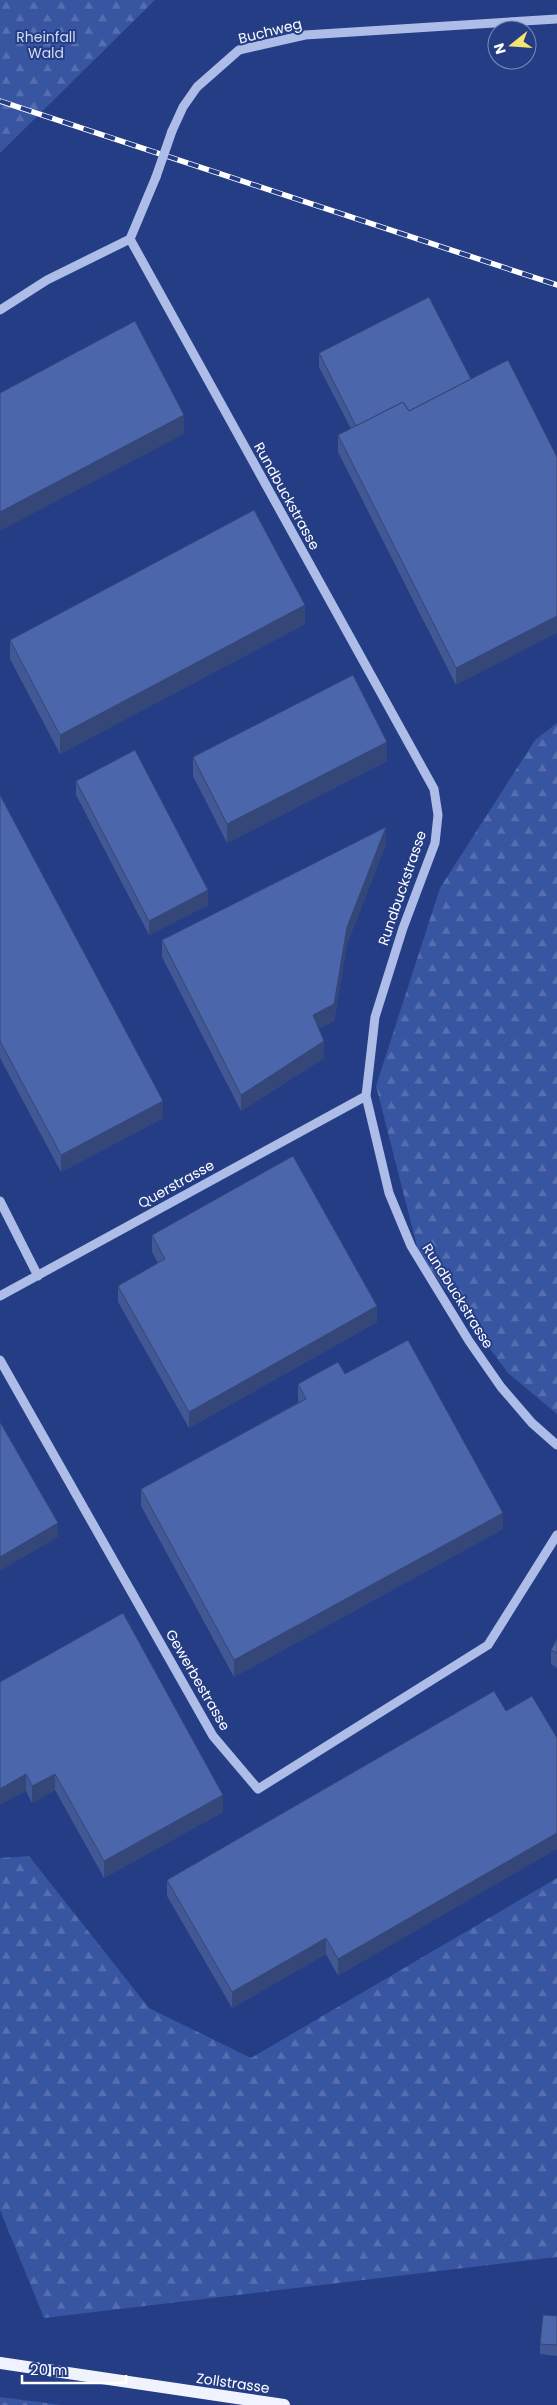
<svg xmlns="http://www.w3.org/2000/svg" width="557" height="2405" font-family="Poppins,sans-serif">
	<defs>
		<pattern id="forest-firs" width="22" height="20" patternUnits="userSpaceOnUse" patternTransform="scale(1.25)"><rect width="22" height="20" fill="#3855a1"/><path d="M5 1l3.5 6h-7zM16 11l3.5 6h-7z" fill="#566eaf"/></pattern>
		<pattern id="cemetery-stones" width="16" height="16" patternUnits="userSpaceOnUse" patternTransform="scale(1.25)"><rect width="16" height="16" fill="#3855a1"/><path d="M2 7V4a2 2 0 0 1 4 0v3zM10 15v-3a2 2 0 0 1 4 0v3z" fill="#566eaf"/></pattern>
	</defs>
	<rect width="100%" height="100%" fill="#243d85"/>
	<path fill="url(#forest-firs)" d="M 0,0 L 155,0 L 0,153 Z
		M 557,723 L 557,1414 L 508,1373 L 419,1254 L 376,1086 L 440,888 L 535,740 Z
		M 29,1856 L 149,2008 L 251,2058 L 557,1878 L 557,2257 L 44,2318 L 0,2210 L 0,1858 Z"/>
	<path fill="url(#cemetery-stones)" d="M 0,2397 L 61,2405 L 0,2405 Z"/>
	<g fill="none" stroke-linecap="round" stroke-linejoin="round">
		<path stroke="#adbde8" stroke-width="9" d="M 172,131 L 183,107 L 197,87 L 239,50 L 305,35 L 557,19
			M 130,239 L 434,789 L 438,815 L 435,843 L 403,928 L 375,1017 L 366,1096 L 389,1193 L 411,1246 L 469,1341 L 501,1387 L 532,1423 L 557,1445
			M 0,310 L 47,280 L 130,239 L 156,177
			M 0,1201 L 38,1276
			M 0,1296 L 366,1096
			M 0,1360 L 213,1736 L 258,1789 L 488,1645 L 557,1535"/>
		<path stroke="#f0f3fe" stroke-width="12" d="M 0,2363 L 284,2405"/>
		<g stroke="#fff" stroke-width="5.5">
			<path id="rail" d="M 0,101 L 557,285"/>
		</g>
		<use href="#rail" stroke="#243d85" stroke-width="4" stroke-dasharray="11" stroke-linecap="butt"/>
		<path stroke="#adbde8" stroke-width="9" d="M 156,177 L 172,131"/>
	</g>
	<path fill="#415894" d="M 319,353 L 471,379 L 456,685 L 338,452 L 338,435 L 351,429 L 319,367 Z
		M 305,624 L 60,754 L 10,659 L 10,640 Z
		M 193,757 L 387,761 L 227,843 L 193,776 Z
		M 76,781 L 208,905 L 149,935 L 76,795 Z
		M 0,795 L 163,1118 L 61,1172 L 0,1058 Z
		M 386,844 L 347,944 L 334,1021 L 319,1028 L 324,1058 L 241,1111 L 162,957 L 162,940 Z
		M 152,1235 L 377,1322 L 189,1428 L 118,1302 L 118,1286 L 158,1263 L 152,1252 Z
		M 345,1374 L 503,1529 L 234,1677 L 141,1506 L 141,1489 L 299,1402 L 298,1401 L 298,1384 Z
		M 557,1639 L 557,1668 L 551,1664 L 551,1650 Z
		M 0,1682 L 223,1812 L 104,1878 L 55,1790 L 32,1803 L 26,1791 Z
		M 494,1691 L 338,1976 L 326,1954 L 232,2008 L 167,1896 L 167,1880 Z
		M 557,2316 L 557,2356 L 540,2354 L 540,2344 Z"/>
	<path fill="#354778" d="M 184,415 L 184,434 L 0,531 L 0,512 Z
		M 305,605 L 305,624 L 60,754 L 60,735 Z
		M 557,616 L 557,633 L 456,685 L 456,668 Z
		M 387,742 L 387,761 L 227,843 L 227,824 Z
		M 386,827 L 386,844 L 347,944 L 334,1021 L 313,1032 L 313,1015 Z
		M 208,890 L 208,905 L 149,935 L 149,921 Z
		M 324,1041 L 324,1058 L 241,1111 L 241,1095 Z
		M 163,1101 L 163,1118 L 61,1172 L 61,1155 Z
		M 377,1306 L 377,1322 L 189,1428 L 189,1412 Z
		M 503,1513 L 503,1529 L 234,1677 L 234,1660 Z
		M 58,1523 L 58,1537 L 0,1571 L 0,1557 Z
		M 26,1774 L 26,1791 L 0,1805 L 0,1789 Z
		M 55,1774 L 55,1790 L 32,1803 L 32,1786 Z
		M 223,1795 L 223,1812 L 104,1878 L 104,1861 Z
		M 557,1833 L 557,1849 L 338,1976 L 338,1959 Z
		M 326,1938 L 326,1954 L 232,2008 L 232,1992 Z"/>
	<path fill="#4c66ac" stroke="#354778" d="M 429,297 L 471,379 L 409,411 L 403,402 L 356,426 L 319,353 Z
		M 135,321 L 184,415 L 0,512 L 0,393 Z
		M 508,360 L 557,457 L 557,616 L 456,668 L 338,435 L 403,402 L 409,411 Z
		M 254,510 L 305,605 L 60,735 L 10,640 Z
		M 353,675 L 387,742 L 227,824 L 193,757 Z
		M 135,750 L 208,890 L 149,921 L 76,781 Z
		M 0,795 L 163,1101 L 61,1155 L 0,1041 Z
		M 386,827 L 347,927 L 334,1004 L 313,1015 L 324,1041 L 241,1095 L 162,940 Z
		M 293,1156 L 377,1306 L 189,1412 L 118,1286 L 165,1259 L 152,1235 Z
		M 408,1340 L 503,1513 L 234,1660 L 141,1489 L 306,1399 L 298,1384 L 338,1362 L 345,1374 Z
		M 0,1422 L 58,1523 L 0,1557 Z
		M 123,1613 L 223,1795 L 104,1861 L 55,1774 L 32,1786 L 26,1774 L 0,1789 L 0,1682 Z
		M 557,1639 L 557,1653 L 551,1650 Z
		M 494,1691 L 506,1711 L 532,1696 L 557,1738 L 557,1833 L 338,1959 L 326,1938 L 232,1992 L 167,1880 Z
		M 543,2315 L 557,2316 L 557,2345 L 540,2344 Z"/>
	<g text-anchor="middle" stroke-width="4" stroke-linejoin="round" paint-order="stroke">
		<g font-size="14" fill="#fff" stroke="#243d85">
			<text transform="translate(270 31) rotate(-14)" y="5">Buchweg</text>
			<text transform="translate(287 496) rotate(61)" y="5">Rundbuckstrasse</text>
			<text transform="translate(402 888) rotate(-71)" y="5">Rundbuckstrasse</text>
			<text transform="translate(176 1184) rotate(-29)" y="5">Querstrasse</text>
			<text transform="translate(458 1296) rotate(58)" y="5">Rundbuckstrasse</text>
			<text transform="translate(198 1680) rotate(60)" y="5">Gewerbestrasse</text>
			<text transform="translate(233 2383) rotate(8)" y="5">Zollstrasse</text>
		</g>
		<g font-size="14" fill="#d1dbf6" stroke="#243d85">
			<text x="46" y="42">Rheinfall<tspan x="46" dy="16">Wald</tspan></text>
		</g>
	</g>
	<g transform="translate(512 45) rotate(253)"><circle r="24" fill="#243d85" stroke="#7c8bb6"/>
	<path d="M0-4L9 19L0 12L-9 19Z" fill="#f3e571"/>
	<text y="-8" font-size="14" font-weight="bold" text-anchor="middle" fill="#ffffff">N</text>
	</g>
	<path d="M22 2375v8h104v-8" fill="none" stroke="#ffffff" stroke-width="2.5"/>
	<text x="30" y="2375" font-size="15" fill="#ffffff" stroke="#243d85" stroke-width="4" paint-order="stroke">20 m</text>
</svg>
